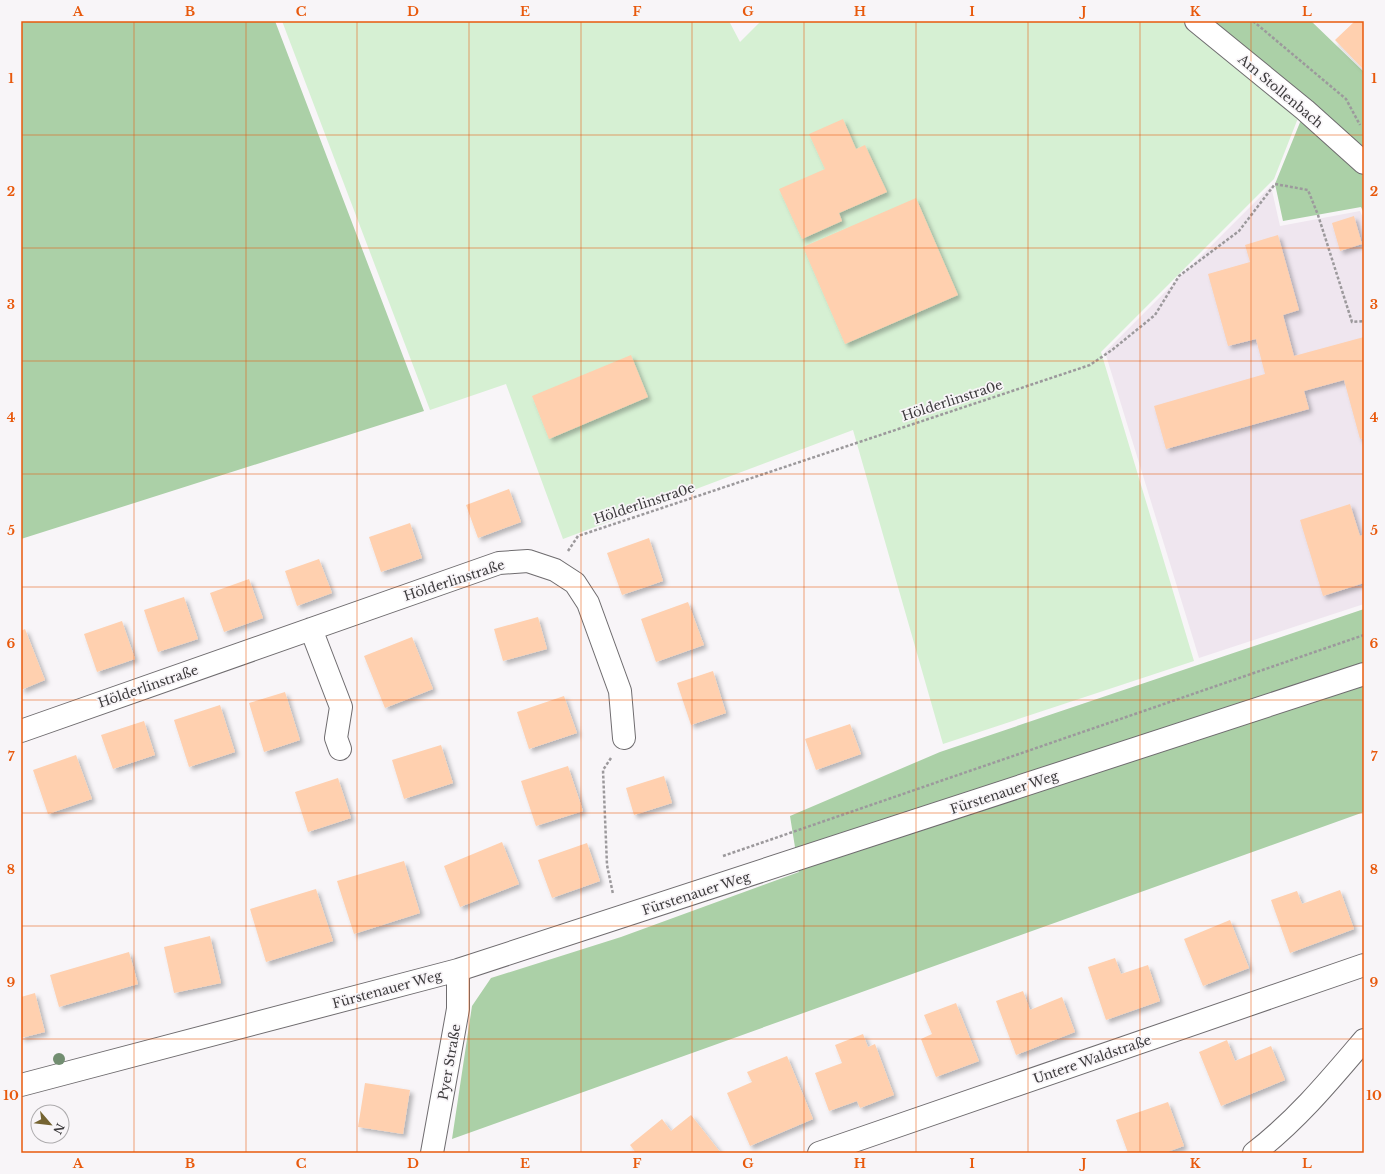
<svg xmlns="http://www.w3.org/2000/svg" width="1385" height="1174" font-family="'Libre Baskerville',serif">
	<defs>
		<filter id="shadow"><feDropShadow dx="3.5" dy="3.5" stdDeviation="2" flood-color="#0004"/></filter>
	</defs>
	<rect width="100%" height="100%" fill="#f8f5f8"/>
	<path fill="#efe6ef" d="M 1271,186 L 1280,226 L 1360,211 L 1364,220 L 1364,604 L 1199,658 L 1105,352 Z"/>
	<path fill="#d6f0d3" d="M 282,21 L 729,21 L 740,42 L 761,21 L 1188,21 L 1300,113 L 1274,179 L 1101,352 L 1194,661 L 943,744 L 853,430 L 563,539 L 506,384 L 430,410 Z"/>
	<path fill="#abd0a7" d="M 21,21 L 275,21 L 424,411 L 21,539 Z
		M 1196,21 L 1311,21 L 1364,72 L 1364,213 L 1361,207 L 1283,221 L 1275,184 L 1305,110 Z
		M 1364,609 L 1364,812 L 452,1139 L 472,1006 L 491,978 L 621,937 L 799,872 L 790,816 L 940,752 Z"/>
	<path fill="#ffd0af" filter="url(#shadow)" d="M 1355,21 L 1364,21 L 1364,70 L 1335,40 Z
		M 843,119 L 856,149 L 865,145 L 887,192 L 839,213 L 842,221 L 802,239 L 779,189 L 825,169 L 809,134 Z
		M 916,198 L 958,295 L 845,344 L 803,247 Z
		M 1354,216 L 1362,244 L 1340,251 L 1332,223 Z
		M 1278,235 L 1299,310 L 1283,315 L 1294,356 L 1364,337 L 1364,438 L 1360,439 L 1344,380 L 1304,391 L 1309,409 L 1166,449 L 1154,406 L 1265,374 L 1256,339 L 1228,346 L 1208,274 L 1250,262 L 1245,245 Z
		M 631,355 L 648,397 L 549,439 L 532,396 Z
		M 509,489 L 521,522 L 478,538 L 466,505 Z
		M 1350,504 L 1360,536 L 1364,534 L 1364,583 L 1323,596 L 1300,520 Z
		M 410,523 L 422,558 L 381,572 L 369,537 Z
		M 649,538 L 663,581 L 622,595 L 607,553 Z
		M 319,559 L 332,593 L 297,606 L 285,571 Z
		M 249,579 L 263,618 L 224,632 L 210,593 Z
		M 184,597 L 198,639 L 158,652 L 144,610 Z
		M 688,602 L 704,645 L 656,662 L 641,619 Z
		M 538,617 L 547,649 L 503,661 L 494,629 Z
		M 122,621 L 135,659 L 97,672 L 84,634 Z
		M 25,629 L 45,680 L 21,690 L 21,631 Z
		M 412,637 L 433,689 L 385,708 L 364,656 Z
		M 713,671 L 726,713 L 691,725 L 677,683 Z
		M 285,692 L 300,740 L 264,752 L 249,703 Z
		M 564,696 L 577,733 L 529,749 L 517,712 Z
		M 220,705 L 235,752 L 189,767 L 174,720 Z
		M 144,721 L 155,755 L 113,769 L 101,735 Z
		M 850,724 L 861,754 L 816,770 L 805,739 Z
		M 441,745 L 453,783 L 404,799 L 392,760 Z
		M 76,755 L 92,799 L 48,814 L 33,770 Z
		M 568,766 L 583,811 L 536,826 L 521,781 Z
		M 664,776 L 672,803 L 634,815 L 626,788 Z
		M 338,778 L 351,818 L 308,832 L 295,792 Z
		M 502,842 L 519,884 L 460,907 L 444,866 Z
		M 587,843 L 600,881 L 552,898 L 538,860 Z
		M 404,861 L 420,913 L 354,934 L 337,881 Z
		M 316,889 L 333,941 L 266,962 L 250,909 Z
		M 1340,890 L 1354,929 L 1290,953 L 1271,900 L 1297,891 L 1302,904 Z
		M 1230,920 L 1249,968 L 1203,986 L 1184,939 Z
		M 210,936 L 221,983 L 174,993 L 164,947 Z
		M 129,952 L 138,984 L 59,1007 L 50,975 Z
		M 1115,958 L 1121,974 L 1148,965 L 1160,1001 L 1106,1020 L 1088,967 Z
		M 1023,991 L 1030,1010 L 1062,997 L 1075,1032 L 1016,1055 L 996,1001 Z
		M 35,993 L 45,1032 L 21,1038 L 21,997 Z
		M 956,1003 L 979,1061 L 936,1077 L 921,1039 L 932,1034 L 924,1015 Z
		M 863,1034 L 868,1047 L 875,1044 L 894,1095 L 860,1108 L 857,1101 L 829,1111 L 815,1073 L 842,1063 L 835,1045 Z
		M 1227,1040 L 1235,1061 L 1271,1046 L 1285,1080 L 1221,1106 L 1199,1052 Z
		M 787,1056 L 813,1119 L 750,1146 L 727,1093 L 752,1082 L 747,1072 Z
		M 365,1083 L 410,1090 L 403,1134 L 358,1127 Z
		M 1168,1102 L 1184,1146 L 1164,1153 L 1128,1153 L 1116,1120 Z
		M 691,1115 L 721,1153 L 636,1153 L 630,1145 L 662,1119 L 671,1131 Z"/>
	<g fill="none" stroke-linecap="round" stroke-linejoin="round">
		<g stroke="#6f6c6f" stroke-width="24">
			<path id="minor" d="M 1196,21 L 1305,110 L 1364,163
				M 311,629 L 341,707 L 336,738 L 340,749
				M 21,731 L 499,563 L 528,561 L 555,570 L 575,583 L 588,603 L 620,691 L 624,738
				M 21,1085 L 458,970 L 1364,674
				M 432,1153 L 458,1009 L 458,970
				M 819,1153 L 1364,965
				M 1254,1153 C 1296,1121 1330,1080 1364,1040"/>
		</g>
		<path stroke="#9c999c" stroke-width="2.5" stroke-dasharray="3 2" stroke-linecap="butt" d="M 1253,21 L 1346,99 L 1360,125
			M 568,551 L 578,536 L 1090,365 L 1112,350 L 1155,315 L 1179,276 L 1239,231 L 1275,184 L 1308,190 L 1318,215 L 1352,322 L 1364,321
			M 611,758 L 603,770 L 607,865 L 613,894
			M 723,856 L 1364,635"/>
		<use href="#minor" stroke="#fff" stroke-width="22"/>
	</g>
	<circle fill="#728e71" cx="59" cy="1059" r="6"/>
	<path fill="none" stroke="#e8590c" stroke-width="1" stroke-opacity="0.55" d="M 134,21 L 134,1153M 246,21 L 246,1153M 357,21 L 357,1153M 469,21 L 469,1153M 581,21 L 581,1153M 692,21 L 692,1153M 804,21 L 804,1153M 916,21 L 916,1153M 1028,21 L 1028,1153M 1140,21 L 1140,1153M 1251,21 L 1251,1153M 21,135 L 1364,135M 21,248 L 1364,248M 21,361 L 1364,361M 21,474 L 1364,474M 21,587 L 1364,587M 21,700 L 1364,700M 21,813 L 1364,813M 21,926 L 1364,926M 21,1039 L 1364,1039"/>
	<g text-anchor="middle" stroke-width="3.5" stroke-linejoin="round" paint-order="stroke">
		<g font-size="13" fill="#3d3b3d" stroke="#f8f5f8">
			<text transform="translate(1281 91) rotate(40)" y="5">Am Stollenbach</text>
			<text transform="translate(952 400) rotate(-18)" y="5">Hölderlinstra0e</text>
			<text transform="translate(644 503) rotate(-18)" y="5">Hölderlinstra0e</text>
			<text transform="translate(454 580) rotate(-18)" y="5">Hölderlinstraße</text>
			<text transform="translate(148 686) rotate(-19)" y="5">Hölderlinstraße</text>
			<text transform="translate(1004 792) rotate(-18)" y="5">Fürstenauer Weg</text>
			<text transform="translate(696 893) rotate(-18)" y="5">Fürstenauer Weg</text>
			<text transform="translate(387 989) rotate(-15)" y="5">Fürstenauer Weg</text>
			<text transform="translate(1092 1059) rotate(-19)" y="5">Untere Waldstraße</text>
			<text transform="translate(449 1062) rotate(-80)" y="5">Pyer Straße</text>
		</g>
	</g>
	<rect width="1385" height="1174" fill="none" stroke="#f8f5f8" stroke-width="44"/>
	<g transform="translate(50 1124) rotate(118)"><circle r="19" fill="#f8f5f8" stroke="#adabad"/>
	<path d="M0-3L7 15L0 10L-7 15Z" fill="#756432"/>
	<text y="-6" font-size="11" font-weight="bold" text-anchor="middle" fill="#3d3b3d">N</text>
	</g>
	<rect x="22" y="22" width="1341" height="1130" fill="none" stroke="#e8590c" stroke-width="1.5"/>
	<g font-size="13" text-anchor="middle" font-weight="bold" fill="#e8590c">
		<text x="78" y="16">A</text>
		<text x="190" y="16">B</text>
		<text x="301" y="16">C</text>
		<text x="413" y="16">D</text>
		<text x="525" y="16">E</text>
		<text x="637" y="16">F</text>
		<text x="748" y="16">G</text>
		<text x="860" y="16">H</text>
		<text x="972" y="16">I</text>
		<text x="1084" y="16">J</text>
		<text x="1195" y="16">K</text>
		<text x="1307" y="16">L</text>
		<text x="11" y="83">1</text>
		<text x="1374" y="83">1</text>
		<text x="11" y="196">2</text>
		<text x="1374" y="196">2</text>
		<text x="11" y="309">3</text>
		<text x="1374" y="309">3</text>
		<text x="11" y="422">4</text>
		<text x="1374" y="422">4</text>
		<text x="11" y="535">5</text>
		<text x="1374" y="535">5</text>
		<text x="11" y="648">6</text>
		<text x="1374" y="648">6</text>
		<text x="11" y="761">7</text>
		<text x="1374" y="761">7</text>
		<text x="11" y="874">8</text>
		<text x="1374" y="874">8</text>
		<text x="11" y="987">9</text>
		<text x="1374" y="987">9</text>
		<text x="11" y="1100">10</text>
		<text x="1374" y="1100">10</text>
		<text x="78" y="1168">A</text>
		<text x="190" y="1168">B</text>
		<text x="301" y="1168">C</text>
		<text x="413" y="1168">D</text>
		<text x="525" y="1168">E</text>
		<text x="637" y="1168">F</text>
		<text x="748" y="1168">G</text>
		<text x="860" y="1168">H</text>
		<text x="972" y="1168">I</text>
		<text x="1084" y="1168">J</text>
		<text x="1195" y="1168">K</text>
		<text x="1307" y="1168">L</text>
	</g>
</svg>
